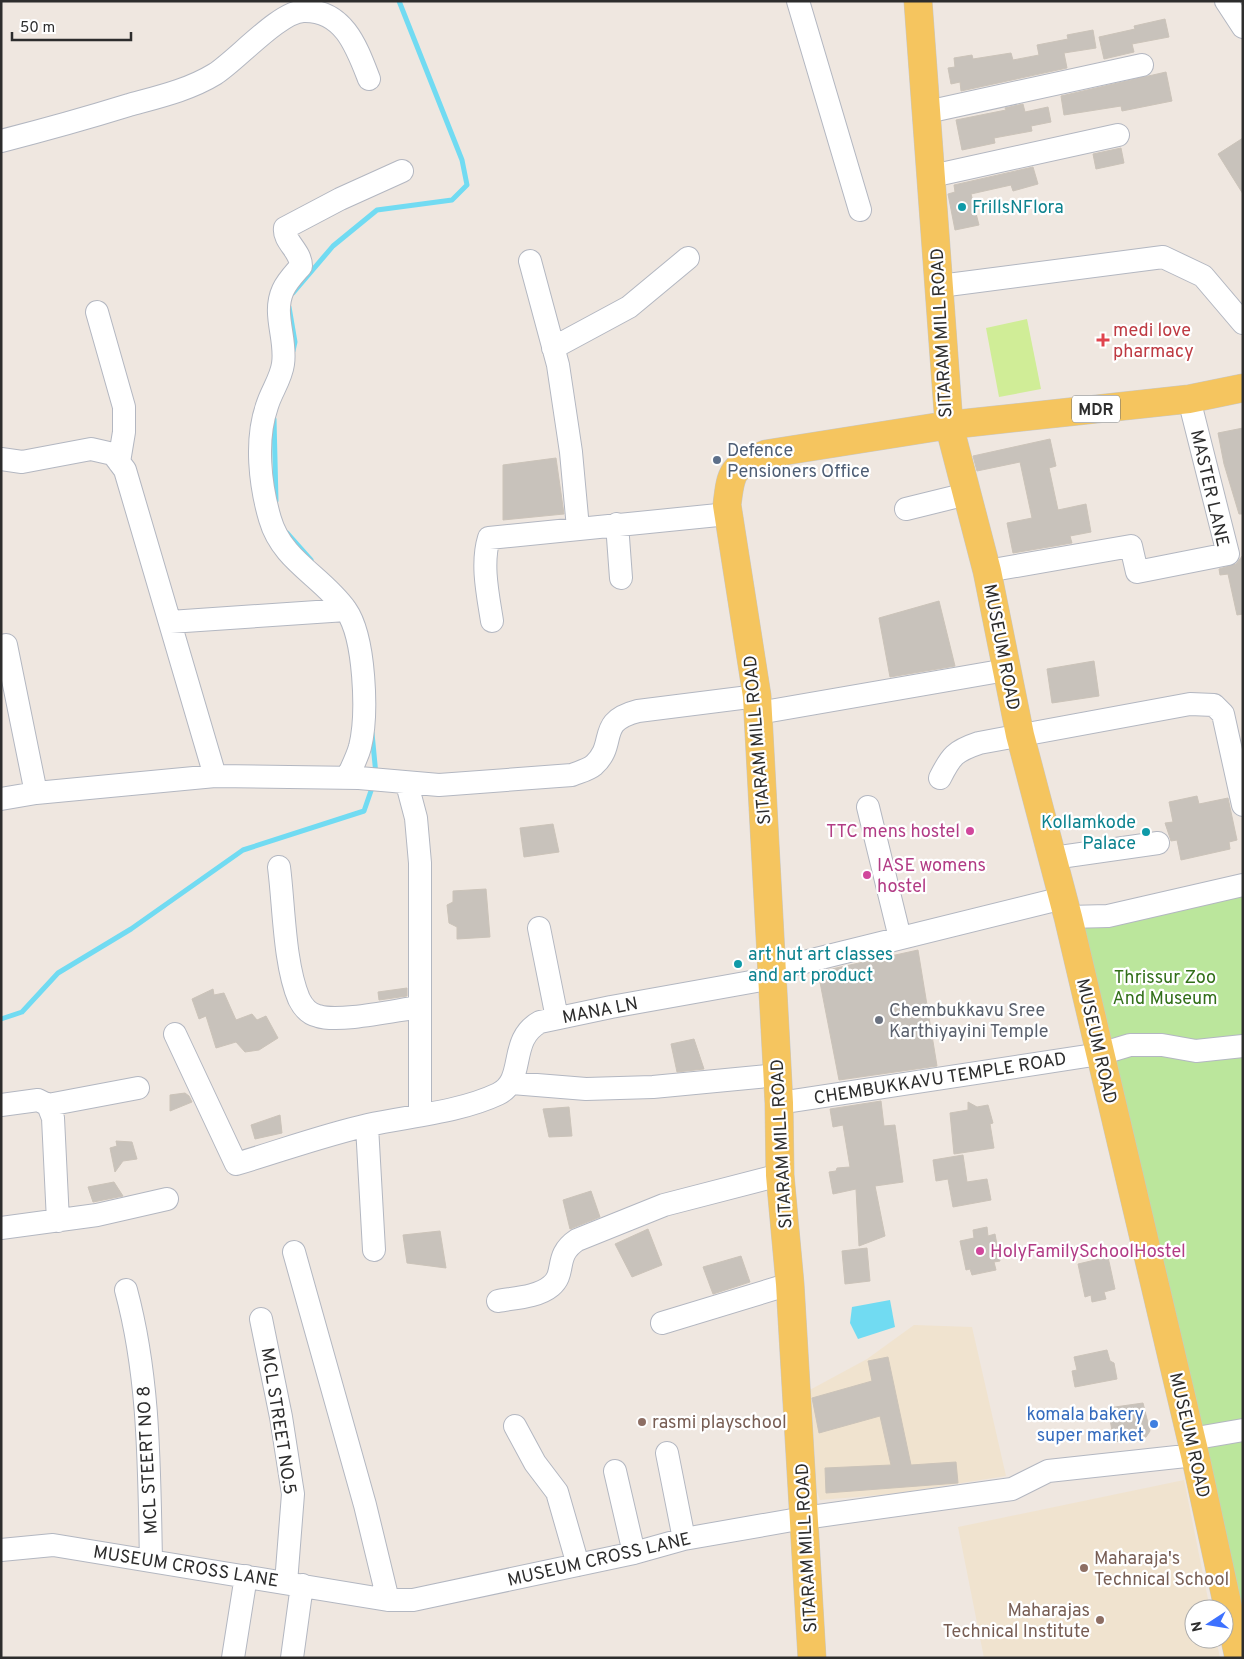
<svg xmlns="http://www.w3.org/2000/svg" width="1244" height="1659" font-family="Overpass,sans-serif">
	<rect width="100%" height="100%" fill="#efe7e0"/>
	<path fill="#f0e3cf" d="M 914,1325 L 972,1327 L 1006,1476 L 892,1494 L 820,1500 L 807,1463 L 806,1392 L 867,1359 Z
		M 1184,1480 L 1210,1609 L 1194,1609 L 1194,1639 L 1216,1639 L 1220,1658 L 984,1658 L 958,1527 Z"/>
	<path fill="#bbe69c" d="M 1243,889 L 1243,1658 L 1071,928 Z"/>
	<path fill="#d0ed97" d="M 1027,319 L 1041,389 L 999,397 L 986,328 Z"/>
	<path fill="#71dbf2" d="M 890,1300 L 895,1327 L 858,1339 L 850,1323 L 852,1307 Z"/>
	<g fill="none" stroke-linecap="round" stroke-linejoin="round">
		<path stroke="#71dbf2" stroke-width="5" d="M 293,293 L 333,246 L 377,210 L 452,200 L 467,185 L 462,160 L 399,1
			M 289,307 L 295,342 L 293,351
			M 274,419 L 276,501
			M 287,533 L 311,560
			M 372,733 L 376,775
			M 1,1019 L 22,1012 L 58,973 L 131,929 L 243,850 L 364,811 L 373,785"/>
	</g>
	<path fill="#c8c2bb" stroke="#cbc3b9" d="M 1165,19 L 1169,37 L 1132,44 L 1134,52 L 1104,59 L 1099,37 L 1135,29 L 1134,26 Z
		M 1093,30 L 1096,48 L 1064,53 L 1067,68 L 961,91 L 960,82 L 951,84 L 948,68 L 955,67 L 954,58 L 972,55 L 973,59 L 1011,53 L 1013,60 L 1039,55 L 1037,45 L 1068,39 L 1067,35 Z
		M 1166,72 L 1172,101 L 1122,111 L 1121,106 L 1064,115 L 1061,96 Z
		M 1023,104 L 1025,112 L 1048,107 L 1051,122 L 1031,126 L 1032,131 L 994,138 L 995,143 L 962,150 L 956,120 L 1006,110 L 1005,108 Z
		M 1243,138 L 1243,194 L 1218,154 Z
		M 1121,148 L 1124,163 L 1096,169 L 1093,154 Z
		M 1033,167 L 1038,184 L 1013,191 L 1011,185 L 971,194 L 979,225 L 955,230 L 948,194 L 955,192 L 954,185 Z
		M 1243,428 L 1243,514 L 1239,514 L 1224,464 L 1218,433 Z
		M 1050,439 L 1056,466 L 1049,468 L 1058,510 L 1086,504 L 1091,532 L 1070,536 L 1072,543 L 1013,553 L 1007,523 L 1032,518 L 1020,462 L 977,471 L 973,456 Z
		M 556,458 L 564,514 L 503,520 L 503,465 Z
		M 1243,555 L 1243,614 L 1237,615 L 1228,574 L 1220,575 L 1219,569 L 1236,564 Z
		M 939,601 L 955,666 L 890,677 L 879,618 Z
		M 1094,661 L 1099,696 L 1052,703 L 1047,669 Z
		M 1197,796 L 1199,804 L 1228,798 L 1237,840 L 1229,842 L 1230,849 L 1181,860 L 1177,840 L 1171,841 L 1165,823 L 1173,822 L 1169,802 Z
		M 553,824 L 559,852 L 524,857 L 520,828 Z
		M 486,889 L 490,937 L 457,939 L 457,927 L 449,923 L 447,905 L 453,902 L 453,891 Z
		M 918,950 L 937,1066 L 839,1080 L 818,972 Z
		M 407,988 L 407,996 L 379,1000 L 378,992 Z
		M 213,989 L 214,995 L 224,993 L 236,1020 L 252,1014 L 257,1020 L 266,1016 L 278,1038 L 259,1050 L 245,1052 L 236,1042 L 216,1048 L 206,1016 L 199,1019 L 192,999 Z
		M 694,1039 L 704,1069 L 677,1072 L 671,1044 Z
		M 185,1093 L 189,1096 L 192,1102 L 170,1111 L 170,1095 Z
		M 881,1101 L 884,1126 L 895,1125 L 903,1182 L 875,1186 L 885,1236 L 859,1246 L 856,1189 L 833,1194 L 829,1172 L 836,1171 L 837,1168 L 850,1167 L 843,1125 L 833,1127 L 830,1109 Z
		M 968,1102 L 977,1107 L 988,1105 L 993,1123 L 990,1124 L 994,1148 L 954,1154 L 950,1113 L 968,1110 Z
		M 569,1107 L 572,1136 L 549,1137 L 543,1109 Z
		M 280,1115 L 282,1133 L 255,1139 L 251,1125 Z
		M 116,1141 L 132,1142 L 137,1159 L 123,1161 L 115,1172 L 110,1148 L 117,1146 Z
		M 963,1155 L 967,1182 L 987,1179 L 991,1200 L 953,1207 L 948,1179 L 936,1181 L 933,1160 Z
		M 114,1182 L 123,1196 L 93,1202 L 88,1187 Z
		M 591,1191 L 600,1217 L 570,1229 L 563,1200 Z
		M 987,1227 L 988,1236 L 995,1234 L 1000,1261 L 994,1262 L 996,1270 L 972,1275 L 970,1269 L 966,1270 L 960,1241 L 974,1238 L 973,1230 Z
		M 648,1229 L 662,1265 L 632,1277 L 615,1244 Z
		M 440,1231 L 446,1268 L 407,1263 L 403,1235 Z
		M 867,1248 L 870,1281 L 845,1284 L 842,1251 Z
		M 741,1256 L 750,1282 L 713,1294 L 703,1267 Z
		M 1108,1257 L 1115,1289 L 1104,1292 L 1106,1299 L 1092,1302 L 1091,1295 L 1085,1297 L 1078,1264 Z
		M 1107,1350 L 1110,1361 L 1114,1363 L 1117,1379 L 1075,1387 L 1072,1371 L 1077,1370 L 1074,1357 Z
		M 888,1357 L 911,1465 L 956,1462 L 958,1483 L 826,1493 L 825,1468 L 891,1465 L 880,1416 L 819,1433 L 812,1398 L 872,1381 L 868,1361 Z
		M 1143,1403 L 1150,1431 L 1146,1437 L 1114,1442 L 1108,1408 Z"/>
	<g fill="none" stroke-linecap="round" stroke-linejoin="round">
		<g stroke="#b3b7c1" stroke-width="24">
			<path id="minor" d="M 798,1 L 860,210
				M 1226,1 L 1243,27
				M 927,112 L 1142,65
				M 1,141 C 44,130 87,118 129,105 C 158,97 189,90 215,74 C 237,60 280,11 304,11 C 344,10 357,48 369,79
				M 932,176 L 1118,135
				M 530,261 L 558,365 L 571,452 L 578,528
				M 940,286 L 1163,257 L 1203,276 L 1243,323
				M 97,312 L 124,407 L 124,432 L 119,462
				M 553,348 L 629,307 L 688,258
				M 1,459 L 22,462 L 91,449 L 113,454 L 125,470 L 215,776
				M 906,509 L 967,494
				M 617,524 L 621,578
				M 987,571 L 1131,546 L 1137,572 L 1228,554 L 1189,399
				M 492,621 C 488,595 481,564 489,538 L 728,514
				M 170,622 L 346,610
				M 6,645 L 36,793
				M 758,713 L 1006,670
				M 347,778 C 352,767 357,758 360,747 C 368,714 365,637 346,610 C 322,576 282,561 270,519 C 260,485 255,440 267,406 C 271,392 281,379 283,364 C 287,339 272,314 283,290 C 287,281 295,273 301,266 C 301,251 283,241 285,228 L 340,199 L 402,171
				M 940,778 C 951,756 955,751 979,743 L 1190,704 L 1214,705 L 1223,714 L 1243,805
				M 407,784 L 416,818 L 420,863 L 420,1114
				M 1,799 L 36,793 L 215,776 L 359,778 L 439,785 L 572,775 C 579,772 588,770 594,765 C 618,743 595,722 638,711 L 757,696
				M 868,807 L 900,938
				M 1053,858 L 1158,843
				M 279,867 C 284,905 284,964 299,999 C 303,1007 308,1014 318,1016 C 339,1023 396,1010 420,1007
				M 1068,917 L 1108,916 L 1243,885
				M 539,928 L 557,1018
				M 772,970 L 1063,898
				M 175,1034 L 236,1164 C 280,1151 324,1135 368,1125 C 410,1116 460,1112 498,1094 C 527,1080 507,1040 540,1022 L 611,1007 L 773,978
				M 512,1083 L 586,1089 L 653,1087 L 778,1075
				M 779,1103 L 1100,1054 L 1130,1045 L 1162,1045 L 1196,1051 L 1243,1046
				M 1,1105 L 38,1100 L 48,1105 L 53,1118 L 58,1221
				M 48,1105 L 138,1088
				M 367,1126 L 374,1250
				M 1,1228 L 97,1215 L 167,1199
				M 294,1252 L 365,1505 L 388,1600
				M 126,1290 C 150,1379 149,1470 151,1561
				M 498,1301 C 514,1298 538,1297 551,1286 C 567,1273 553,1256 577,1240 L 664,1205 L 780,1175
				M 261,1319 L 281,1417 L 293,1494 L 286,1583
				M 662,1323 L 790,1284
				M 515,1426 L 535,1463 L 557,1492 L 578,1565
				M 1191,1439 L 1243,1430
				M 667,1453 L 684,1539
				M 615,1471 L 634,1553
				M 1,1550 L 53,1545 L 388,1600 L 413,1600 L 634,1553 L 684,1539 L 804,1518 L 1012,1489 L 1048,1471 L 1195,1455
				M 233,1658 L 246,1576
				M 292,1658 L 302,1585"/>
		</g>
		<g stroke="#c8c8c8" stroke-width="29">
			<path id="major" d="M 918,1 L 949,425 L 987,571 L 1020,735 L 1068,917 L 1141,1226 L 1195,1455 L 1239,1658
				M 812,1658 L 790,1284 L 780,1175 L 779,1103 L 757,696 L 727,505 C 731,470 732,467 766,454 L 949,425 L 1189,399 L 1243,388"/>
		</g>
		<use href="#minor" stroke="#fff" stroke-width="22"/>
		<use href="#major" stroke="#f5c55f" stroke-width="28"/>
	</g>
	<g fill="#0f9aa8" stroke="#fff" stroke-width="2">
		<circle cx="962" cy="207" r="5"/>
		<circle cx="1146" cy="832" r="5"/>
		<circle cx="738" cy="964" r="5"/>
	</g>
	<path fill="#e0444e" stroke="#fff" stroke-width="2" d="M1100.5 332.5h5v5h5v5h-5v5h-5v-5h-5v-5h5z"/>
	<circle fill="#5c6f8a" stroke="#fff" stroke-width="2" cx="717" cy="460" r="5"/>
	<g fill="#d1479c" stroke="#fff" stroke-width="2">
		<circle cx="970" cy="831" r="5"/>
		<circle cx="867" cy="875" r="5"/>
		<circle cx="980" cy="1251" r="5"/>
	</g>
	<circle fill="#6b7280" stroke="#fff" stroke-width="2" cx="879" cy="1020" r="5"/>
	<g fill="#8d6e63" stroke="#fff" stroke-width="2">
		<circle cx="642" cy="1422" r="5"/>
		<circle cx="1084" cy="1568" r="5"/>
		<circle cx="1100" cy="1620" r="5"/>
	</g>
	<circle fill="#3f7fe0" stroke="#fff" stroke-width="2" cx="1154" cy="1424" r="5"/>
	<g text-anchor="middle" stroke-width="4.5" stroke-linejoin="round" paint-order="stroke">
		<rect fill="#fff" stroke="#6c6c6c" stroke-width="1" x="1072" y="395.5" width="48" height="27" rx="4"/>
		<g font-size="16" font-weight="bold" fill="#2d2d2d">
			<text x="1096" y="415">MDR</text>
		</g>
		<g font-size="18" fill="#0d838f" stroke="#fff" text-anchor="start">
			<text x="972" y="213">FrillsNFlora</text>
			<text x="1136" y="828" text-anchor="end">Kollamkode<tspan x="1136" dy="21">Palace</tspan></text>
			<text x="748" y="960">art hut art classes<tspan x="748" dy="21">and art product</tspan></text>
		</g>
		<g font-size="18" fill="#be3a42" stroke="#fff" text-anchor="start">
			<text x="1113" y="336">medi love<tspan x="1113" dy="21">pharmacy</tspan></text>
		</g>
		<g font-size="18" fill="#2d2d2d" stroke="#fff">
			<text transform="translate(941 333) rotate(-93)" y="6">SITARAM MILL ROAD</text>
			<text transform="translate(1210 488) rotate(77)" y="6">MASTER LANE</text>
			<text transform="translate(1002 647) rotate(79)" y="6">MUSEUM ROAD</text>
			<text transform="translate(757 740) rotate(-95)" y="6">SITARAM MILL ROAD</text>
			<text transform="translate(600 1010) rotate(-11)" y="6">MANA LN</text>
			<text transform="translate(1097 1041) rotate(77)" y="6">MUSEUM ROAD</text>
			<text transform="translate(940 1078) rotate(-9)" y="6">CHEMBUKKAVU TEMPLE ROAD</text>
			<text transform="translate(781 1144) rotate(-93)" y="6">SITARAM MILL ROAD</text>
			<text transform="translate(279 1421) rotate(81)" y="6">MCL STREET NO.5</text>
			<text transform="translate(1190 1435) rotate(77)" y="6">MUSEUM ROAD</text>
			<text transform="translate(147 1460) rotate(-93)" y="6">MCL STEERT NO 8</text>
			<text transform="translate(806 1548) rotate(-93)" y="6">SITARAM MILL ROAD</text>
			<text transform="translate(599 1559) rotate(-13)" y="6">MUSEUM CROSS LANE</text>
			<text transform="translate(186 1566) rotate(9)" y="6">MUSEUM CROSS LANE</text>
		</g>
		<g font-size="18" fill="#4e5e75" stroke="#fff" text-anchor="start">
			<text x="727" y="456">Defence<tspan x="727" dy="21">Pensioners Office</tspan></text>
		</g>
		<g font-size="18" fill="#b23c85" stroke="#fff" text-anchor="start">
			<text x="960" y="837" text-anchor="end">TTC mens hostel</text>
			<text x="877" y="871">IASE womens<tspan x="877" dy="21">hostel</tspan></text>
			<text x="990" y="1257">HolyFamilySchoolHostel</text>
		</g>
		<g font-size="18" fill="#326f19" stroke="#fff">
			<text x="1165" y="983">Thrissur Zoo<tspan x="1165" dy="21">And Museum</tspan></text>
		</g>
		<g font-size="18" fill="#5b616d" stroke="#fff" text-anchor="start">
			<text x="889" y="1016">Chembukkavu Sree<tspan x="889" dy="21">Karthiyayini Temple</tspan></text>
		</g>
		<g font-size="18" fill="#366cbe" stroke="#fff" text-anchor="end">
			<text x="1144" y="1420">komala bakery<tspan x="1144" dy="21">super market</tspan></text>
		</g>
		<g font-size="18" fill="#785e54" stroke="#fff" text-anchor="start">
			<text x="652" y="1428">rasmi playschool</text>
			<text x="1094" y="1564">Maharaja's<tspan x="1094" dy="21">Technical School</tspan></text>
			<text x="1090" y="1616" text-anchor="end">Maharajas<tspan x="1090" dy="21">Technical Institute</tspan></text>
		</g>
	</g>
	<rect width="1244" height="1659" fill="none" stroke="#2d2d2d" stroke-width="5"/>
	<g transform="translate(1209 1624) rotate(258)"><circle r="24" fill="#ffffff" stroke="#ababab"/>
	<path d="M0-4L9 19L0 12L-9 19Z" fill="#3d71ff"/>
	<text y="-8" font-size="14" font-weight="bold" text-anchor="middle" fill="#2d2d2d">N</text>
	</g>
	<path d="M12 32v8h119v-8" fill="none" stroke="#2d2d2d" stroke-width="2.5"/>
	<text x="20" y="32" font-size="15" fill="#2d2d2d" stroke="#ffffff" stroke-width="4" paint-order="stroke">50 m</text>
</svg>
